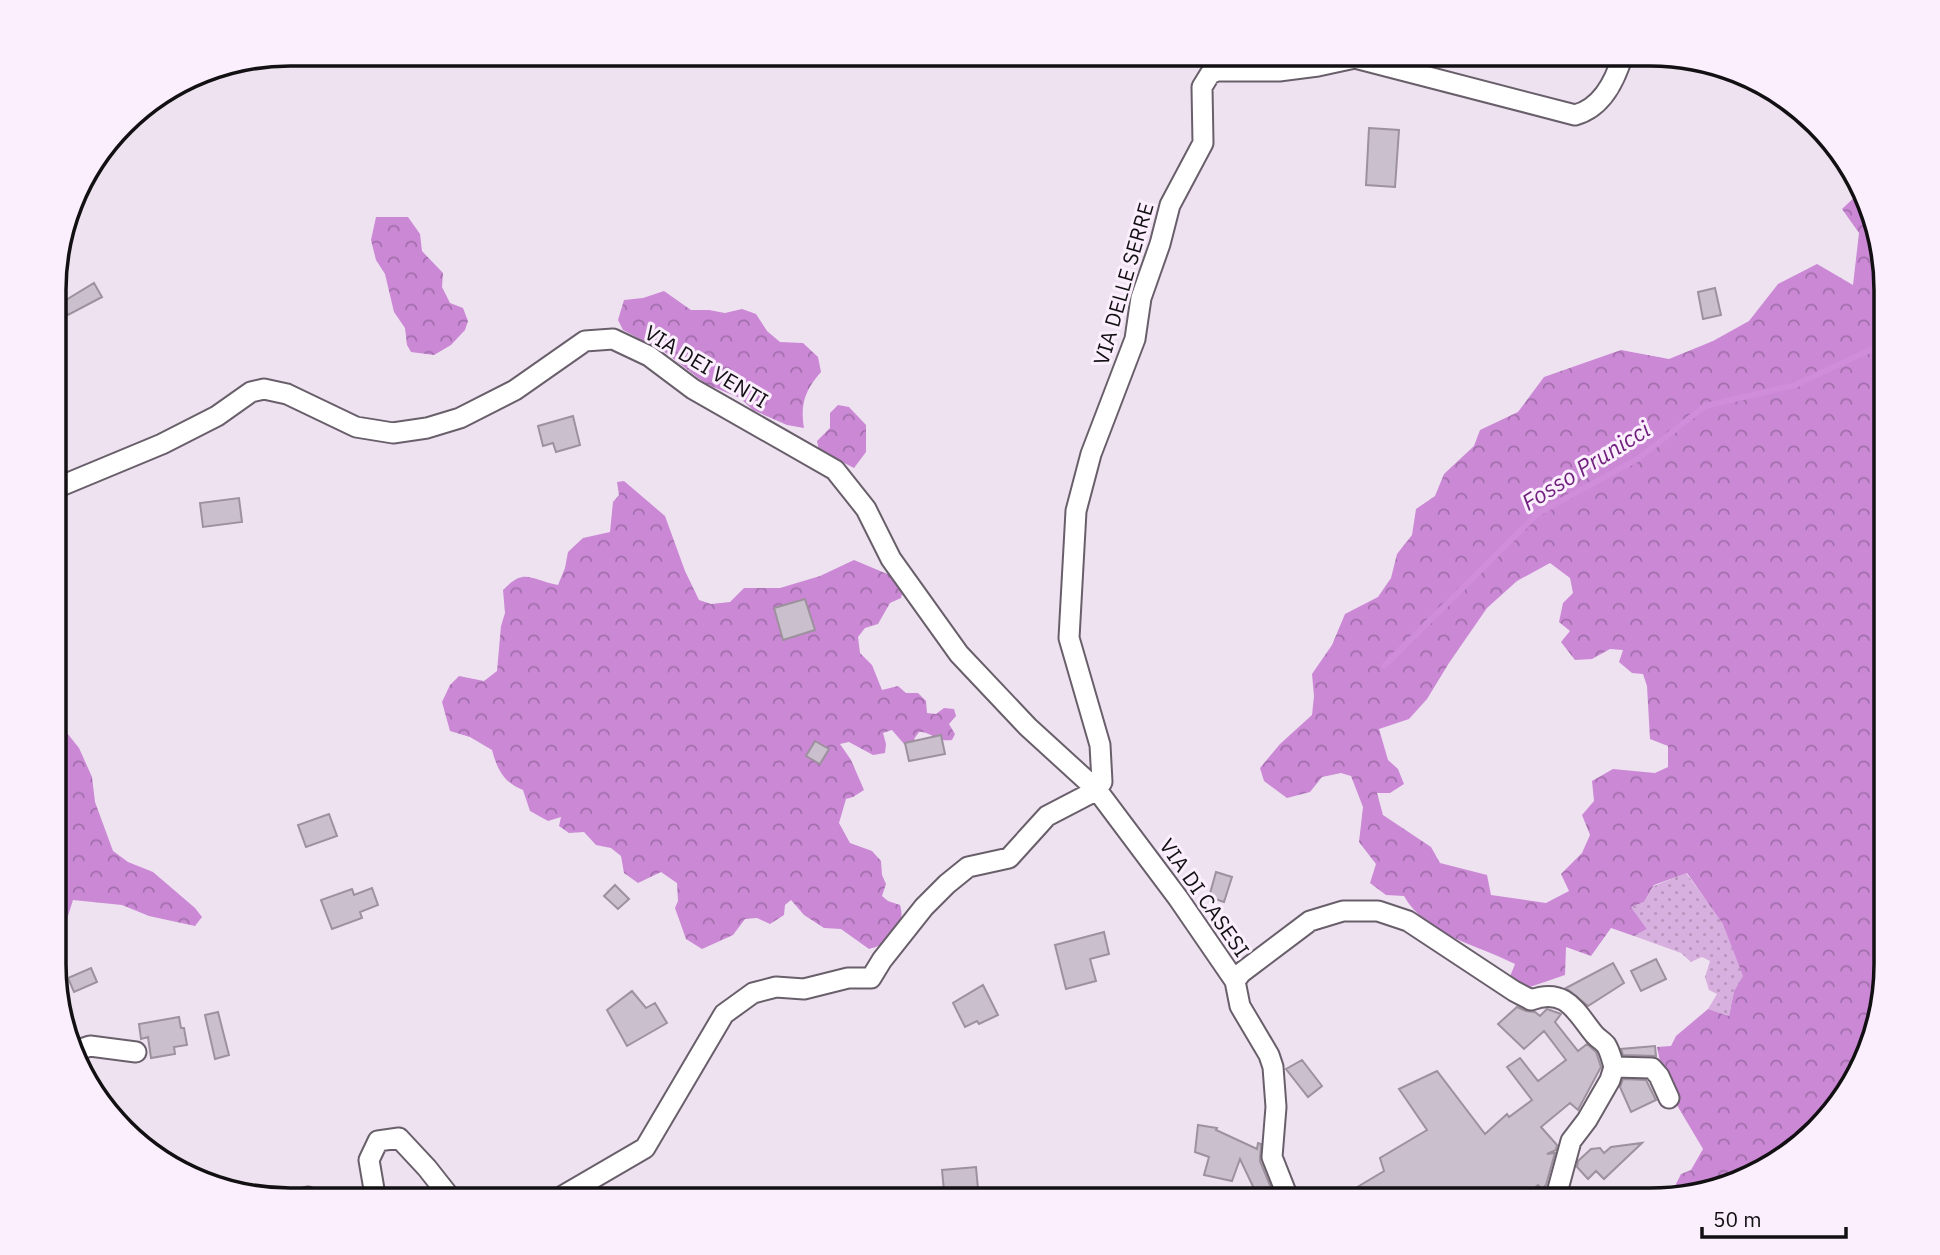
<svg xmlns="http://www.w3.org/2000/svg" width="1940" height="1255" font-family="'IBM Plex Sans',sans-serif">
	<defs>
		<pattern id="grass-dots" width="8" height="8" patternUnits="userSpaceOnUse" patternTransform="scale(1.75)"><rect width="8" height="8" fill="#d8b0df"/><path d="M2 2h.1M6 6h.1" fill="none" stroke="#b896be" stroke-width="1.8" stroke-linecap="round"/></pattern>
		<pattern id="forest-crowns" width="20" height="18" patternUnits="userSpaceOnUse" patternTransform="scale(1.75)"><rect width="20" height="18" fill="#ca88d5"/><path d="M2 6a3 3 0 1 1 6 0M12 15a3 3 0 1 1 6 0" fill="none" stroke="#a36eac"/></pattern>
	</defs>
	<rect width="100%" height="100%" fill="#eee2f0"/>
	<path fill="url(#grass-dots)" d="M 1686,873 L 1724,924 L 1744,976 L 1734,991 L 1729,1016 L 1708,1009 L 1717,994 L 1709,990 L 1705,977 L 1710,961 L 1702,957 L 1691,962 L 1681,953 L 1634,936 L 1647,929 L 1631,907 L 1644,902 L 1654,886 Z"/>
	<path fill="url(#forest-crowns)" fill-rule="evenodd" d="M 1860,192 L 1885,276 L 1885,979 L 1846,1096 L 1767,1169 L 1681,1195 L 1675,1186 L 1681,1174 L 1691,1170 L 1703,1149 L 1665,1085 L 1657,1047 L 1671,1046 L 1676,1036 L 1708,1009 L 1729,1016 L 1734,991 L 1743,976 L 1723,924 L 1687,873 L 1654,885 L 1644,902 L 1631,907 L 1647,929 L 1634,936 L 1611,928 L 1591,956 L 1566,947 L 1565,975 L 1518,991 L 1509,979 L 1515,964 C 1476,944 1427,936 1404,896 L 1386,895 L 1370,883 L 1376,864 L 1359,842 L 1363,807 L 1351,776 L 1341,773 L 1322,777 L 1310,792 L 1287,798 L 1264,781 L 1260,768 L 1280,744 L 1312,715 L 1314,696 L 1312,674 L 1332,645 L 1345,614 L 1378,597 L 1391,578 L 1397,554 L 1412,535 L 1416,509 L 1435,496 L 1444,474 L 1474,446 L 1480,430 L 1518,412 L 1544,377 L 1621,350 L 1669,359 L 1713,341 L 1749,321 L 1778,284 L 1817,264 L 1853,285 L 1859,233 L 1842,209 ZM 1550,563 L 1570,578 L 1573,593 L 1563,603 L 1559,622 L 1570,631 L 1561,642 L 1575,660 L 1592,659 L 1610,649 L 1623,650 L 1619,662 L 1632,673 L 1643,674 L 1647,686 L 1650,739 L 1668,746 L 1668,767 L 1655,773 L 1613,769 L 1592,781 L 1594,801 L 1582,815 L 1590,835 L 1582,853 L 1561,874 L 1569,891 L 1546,903 L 1491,895 L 1487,875 L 1440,863 L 1431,847 L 1383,815 L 1377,793 L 1390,793 L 1404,784 L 1398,769 L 1388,760 L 1379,729 L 1409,719 L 1427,699 L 1449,663 L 1487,608 L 1517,581 Z
		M 376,217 L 408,217 L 420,234 L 422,251 L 443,273 L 442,287 L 450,303 L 463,308 L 468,321 L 465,330 L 451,345 L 434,355 L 411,352 L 407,345 L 405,328 L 394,312 L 385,274 L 376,260 L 371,240 Z
		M 664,291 L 691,310 L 709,310 L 725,313 L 742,309 L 756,314 L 767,331 L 780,342 L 803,343 L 818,357 L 821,372 C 805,390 800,404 804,428 L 787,425 L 753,410 L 740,398 L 706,384 L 666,353 L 623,330 L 618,320 L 624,300 L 643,298 Z
		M 838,405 L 849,407 L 866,425 L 866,452 L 854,468 L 819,450 L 817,441 L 830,428 L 830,413 Z
		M 624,481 L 665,516 L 685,571 L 699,600 L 711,604 L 730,602 L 744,588 L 780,588 L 820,576 L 854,560 L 892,576 L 904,587 L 901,598 L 890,603 L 878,624 L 865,628 L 858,637 L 860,653 L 872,665 L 882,690 L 898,686 L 906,693 L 918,693 L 926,701 L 927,713 L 936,714 L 944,708 L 954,709 L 956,716 L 949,724 L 955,734 L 952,740 C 934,742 933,732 919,732 L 914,739 L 921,744 L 910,751 L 892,730 L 883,733 L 886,744 L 885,753 L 873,755 L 849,742 L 840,744 L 851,760 L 864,790 L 853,797 L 846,799 L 839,823 L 850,843 L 872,851 L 881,861 L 882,875 L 886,884 L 882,896 L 888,901 L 900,905 C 907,927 889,945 869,949 L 841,929 L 824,928 L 804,915 L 791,900 L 785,905 L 784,915 L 770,924 L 757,918 L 745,919 L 733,935 L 702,949 L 686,939 L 675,908 L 678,901 L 677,883 L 661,872 L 638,883 L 624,873 L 621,856 L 611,848 L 596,845 L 584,832 L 569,833 L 559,826 L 561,817 L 548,821 L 530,811 L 523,790 C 504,783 497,769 492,750 L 470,737 L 450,731 L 442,702 L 450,685 L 459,676 L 484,681 L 497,671 L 501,626 L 505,613 L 503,590 C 525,567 530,580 558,585 L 565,568 L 568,552 L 583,538 L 610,532 L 613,502 L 619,495 L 617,482 Z
		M 56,703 L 59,723 L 79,748 L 92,777 L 95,802 L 113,851 L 128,862 L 153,872 L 195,908 L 202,917 L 195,926 L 149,916 L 122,905 L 73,900 L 66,922 L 56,934 Z"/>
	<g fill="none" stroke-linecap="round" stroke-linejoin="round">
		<path stroke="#cf8dda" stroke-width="6" d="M 1384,666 L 1537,514 L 1639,458 L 1705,406 L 1795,385 L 1885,343"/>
	</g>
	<path fill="#cabfcc" stroke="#9c919d" stroke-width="2" d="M 1369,128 L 1399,130 L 1395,187 L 1366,185 Z
		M 94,283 L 102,297 L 68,315 L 61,303 Z
		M 1715,288 L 1721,315 L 1703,319 L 1698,292 Z
		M 573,416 L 580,445 L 556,452 L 553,443 L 543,446 L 538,426 Z
		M 239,498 L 242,522 L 203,527 L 200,503 Z
		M 805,599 L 815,630 L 783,640 L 774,608 Z
		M 941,735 L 945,754 L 909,761 L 905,743 Z
		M 815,741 L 829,749 L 820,764 L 806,756 Z
		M 329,814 L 337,836 L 306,847 L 298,825 Z
		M 1216,872 L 1232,877 L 1224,902 L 1209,897 Z
		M 615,885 L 629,899 L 618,909 L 604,896 Z
		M 372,888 L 378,905 L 360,912 L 362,918 L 332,929 L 321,900 L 352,889 L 354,895 Z
		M 1104,932 L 1109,954 L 1090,959 L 1096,981 L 1066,989 L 1055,945 Z
		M 1656,959 L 1666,979 L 1641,991 L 1631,971 Z
		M 1613,963 L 1624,983 L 1588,1006 L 1566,988 Z
		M 91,968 L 97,982 L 74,992 L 68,978 Z
		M 983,985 L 998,1015 L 979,1024 L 977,1021 L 965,1027 L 953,1003 Z
		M 632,991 L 646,1008 L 655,1003 L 667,1023 L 627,1046 L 607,1010 Z
		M 1517,1007 L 1526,1011 L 1535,1012 L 1540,1016 L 1547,1009 L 1561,1014 L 1555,1022 L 1578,1051 L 1587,1044 L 1596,1052 L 1601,1067 L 1578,1110 L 1570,1103 L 1541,1127 L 1557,1145 L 1556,1150 L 1547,1154 L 1555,1153 L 1546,1185 L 1542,1189 L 1538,1185 L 1519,1200 L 1361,1200 L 1354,1189 L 1384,1171 L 1380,1158 L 1427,1130 L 1399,1089 L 1437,1071 L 1485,1134 L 1507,1114 L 1509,1117 L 1532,1100 L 1507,1067 L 1520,1058 L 1538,1081 L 1566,1060 L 1544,1031 L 1524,1049 L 1498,1024 Z
		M 218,1012 L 229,1055 L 215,1059 L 205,1015 Z
		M 179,1017 L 181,1028 L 184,1028 L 187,1045 L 174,1047 L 175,1054 L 151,1058 L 148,1037 L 141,1039 L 139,1024 Z
		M 1655,1046 L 1656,1056 L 1623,1055 L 1621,1049 Z
		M 1302,1060 L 1322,1086 L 1308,1097 L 1286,1069 Z
		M 1623,1079 L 1646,1080 L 1656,1100 L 1631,1112 L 1620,1087 Z
		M 1198,1125 L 1217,1128 L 1216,1130 L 1257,1149 L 1258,1143 L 1261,1144 L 1260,1161 L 1276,1200 L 1268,1200 L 1264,1193 L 1258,1197 L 1240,1159 L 1232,1181 L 1204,1175 L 1209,1157 L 1195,1152 Z
		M 1642,1143 L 1604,1179 L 1596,1171 L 1588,1179 L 1577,1167 L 1578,1161 L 1591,1149 L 1600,1148 L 1604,1153 L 1611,1147 Z
		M 976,1167 L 979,1200 L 945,1201 L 942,1170 Z"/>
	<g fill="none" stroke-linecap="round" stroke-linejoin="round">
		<g stroke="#695f6b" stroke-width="23">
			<path id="minor" d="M 56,488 L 162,444 L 217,416 L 251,392 L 264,389 L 287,394 L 356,427 L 393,433 L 427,428 L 460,418 L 515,390 L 585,341 L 613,339 L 649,356 L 693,389 L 835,470 L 866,509 L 891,559 L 959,654 L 1028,727 L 1097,790 L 1178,898 L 1235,981 L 1240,1006 L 1269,1055 L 1273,1067 L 1276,1107 L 1272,1157 L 1289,1200
				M 1097,790 L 1102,782 L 1100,745 L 1069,638 L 1076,511 L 1091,454 L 1135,339 L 1141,298 L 1160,244 L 1170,205 L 1203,143 L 1202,87 L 1210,74 L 1217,71 L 1279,71 L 1318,66 L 1355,58 L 1575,115 C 1602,108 1616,79 1623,54
				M 1235,981 L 1241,973 L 1310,921 L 1343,911 L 1378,911 L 1408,921 L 1514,991 L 1531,1000 C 1566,987 1576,1012 1594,1034 C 1597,1038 1603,1041 1606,1045 C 1610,1051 1612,1060 1614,1067
				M 75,1051 L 90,1046 L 136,1052
				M 1614,1067 L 1652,1068 L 1659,1076 L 1669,1098
				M 1555,1200 L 1571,1141 L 1587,1120 L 1610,1080 L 1614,1067
				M 296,1201 L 308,1197 L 314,1201
				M 376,1201 L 369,1160 L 378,1141 L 399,1138 L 427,1168 L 453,1201
				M 554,1201 L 645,1148 L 724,1014 L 753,993 L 776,987 L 804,989 L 848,978 L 871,978 L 882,960 L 924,907 L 947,884 L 968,867 L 1009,858 L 1047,816 L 1097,790"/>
		</g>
		<use href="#minor" stroke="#fff" stroke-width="19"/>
	</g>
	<g text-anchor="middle" stroke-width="6" stroke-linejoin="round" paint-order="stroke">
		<g font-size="21" fill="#131014" stroke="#fbeffd">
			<text transform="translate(1124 284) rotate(-74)" y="7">VIA DELLE SERRE</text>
			<text transform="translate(706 367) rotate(31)" y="7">VIA DEI VENTI</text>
			<text transform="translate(1204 898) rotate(55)" y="7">VIA DI CASESI</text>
		</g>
		<g font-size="23" font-style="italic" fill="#70217d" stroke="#fbeffd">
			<text transform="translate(1586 466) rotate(-32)" y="8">Fosso Prunicci</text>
		</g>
	</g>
	<path d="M0 0H1940V1255H0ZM290 66H1650A224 224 0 0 1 1874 290V964A224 224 0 0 1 1650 1188H290A224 224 0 0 1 66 964V290A224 224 0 0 1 290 66Z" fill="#fbeffd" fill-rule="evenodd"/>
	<path fill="none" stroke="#131014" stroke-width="3.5" d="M290 66H1650A224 224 0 0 1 1874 290V964A224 224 0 0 1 1650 1188H290A224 224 0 0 1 66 964V290A224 224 0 0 1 290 66Z"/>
	<path d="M1702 1227v10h144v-10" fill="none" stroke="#131014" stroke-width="3.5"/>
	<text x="1713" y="1227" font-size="21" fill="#131014" stroke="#fbeffd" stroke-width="5" paint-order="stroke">50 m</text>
</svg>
